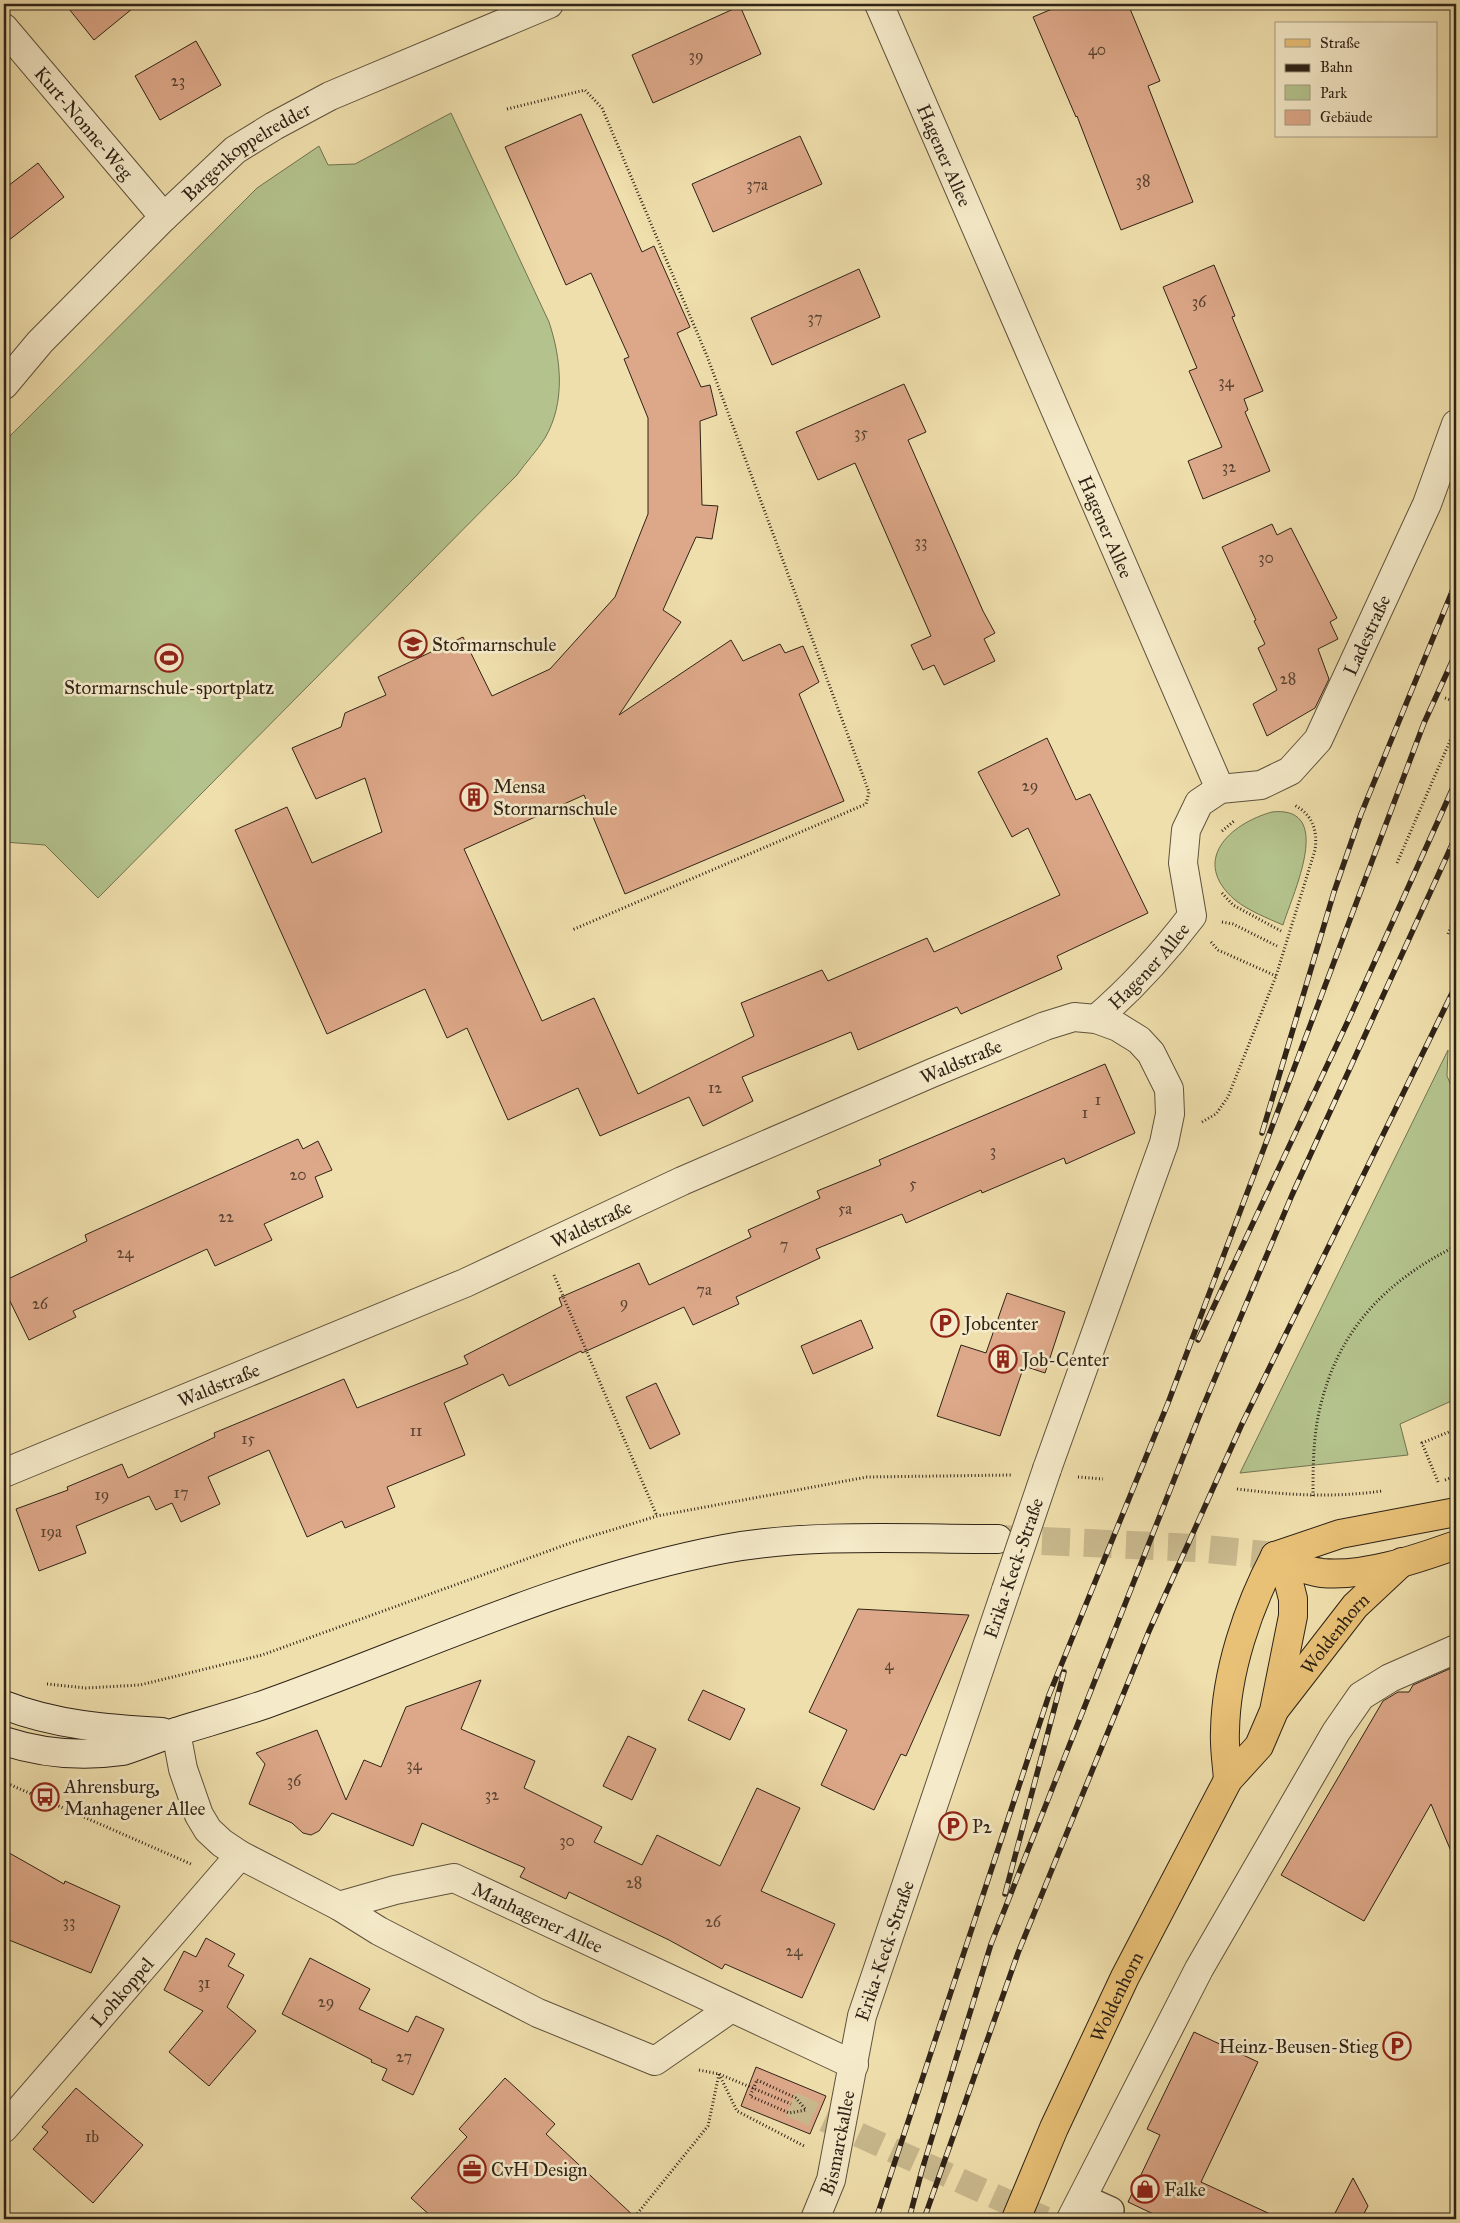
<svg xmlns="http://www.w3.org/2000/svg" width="1460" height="2223" font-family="'IM FELL Great Primer',serif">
	<rect width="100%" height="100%" fill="#efdfac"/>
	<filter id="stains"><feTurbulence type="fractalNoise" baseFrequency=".004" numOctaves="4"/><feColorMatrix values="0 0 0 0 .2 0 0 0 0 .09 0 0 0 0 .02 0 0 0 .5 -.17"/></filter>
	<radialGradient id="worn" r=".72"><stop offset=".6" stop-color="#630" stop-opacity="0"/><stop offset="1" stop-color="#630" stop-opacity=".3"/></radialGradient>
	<path fill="#b4c38d" stroke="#727352" d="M 451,113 L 549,322 C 561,358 566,402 545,438 C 537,451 526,462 517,475 L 98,898 L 45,845 L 4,842 L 4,442 L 257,188 L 319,146 L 328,165 L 355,164 Z
		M 1272,812 C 1336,805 1292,895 1283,925 C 1267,918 1249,911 1235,900 C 1190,861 1229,824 1272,812 Z
		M 1448,1050 L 1447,1076 L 1456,1097 L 1456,1399 L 1400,1424 L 1408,1455 L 1240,1473 Z"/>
	<path fill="#dda889" stroke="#2f2317" d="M 65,4 L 138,4 L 94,40 Z
		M 1064,4 L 1128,4 L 1160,81 L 1148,86 L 1193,202 L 1121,230 L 1077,116 L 1076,117 L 1033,17 Z
		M 740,6 L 761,54 L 653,103 L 632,55 Z
		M 196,41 L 221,85 L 160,120 L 135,76 Z
		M 581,114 L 642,252 L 654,246 L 690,327 L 677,333 L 701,387 L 710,385 L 717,415 L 700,421 L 702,505 L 718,506 L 712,539 L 696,537 L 663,610 L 681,622 L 619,715 L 731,640 L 743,661 L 780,644 L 785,653 L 803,646 L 819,682 L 799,694 L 844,801 L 625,894 L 584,795 L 464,849 L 542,1021 L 594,998 L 638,1094 L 754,1036 L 741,1003 L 822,970 L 828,981 L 927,938 L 934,952 L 1060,895 L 1028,828 L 1012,837 L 978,772 L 1047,738 L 1076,800 L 1090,794 L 1148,913 L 1057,956 L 1062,969 L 961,1014 L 957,1007 L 858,1050 L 851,1032 L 742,1077 L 753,1101 L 703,1126 L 689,1097 L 600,1136 L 578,1088 L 508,1120 L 467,1028 L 447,1038 L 425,989 L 327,1034 L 235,830 L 287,807 L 312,863 L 382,832 L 365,778 L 316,799 L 292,748 L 341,727 L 345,713 L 386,695 L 378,677 L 463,637 L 492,696 L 550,669 L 615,597 L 648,514 L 648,418 L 624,359 L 629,357 L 591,273 L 566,285 L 505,147 Z
		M 800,136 L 822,184 L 713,232 L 692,184 Z
		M 38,163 L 64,197 L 4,244 L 4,189 Z
		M 1214,265 L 1235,316 L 1232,317 L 1263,391 L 1244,399 L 1248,410 L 1245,412 L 1270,471 L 1203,499 L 1188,461 L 1222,447 L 1189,371 L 1197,368 L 1163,287 Z
		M 859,269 L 880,317 L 772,365 L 751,318 Z
		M 904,384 L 926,432 L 908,440 L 983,611 L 995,633 L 984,639 L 995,661 L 944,685 L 934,665 L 923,670 L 911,645 L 931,636 L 855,463 L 818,480 L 796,432 Z
		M 1272,524 L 1277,535 L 1291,528 L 1337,618 L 1330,622 L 1338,639 L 1318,649 L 1329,679 L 1315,708 L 1267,736 L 1253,704 L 1277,690 L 1258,648 L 1265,644 L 1254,621 L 1256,620 L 1222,547 Z
		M 1105,1064 L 1135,1133 L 1066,1164 L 1064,1158 L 982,1193 L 981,1190 L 906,1223 L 902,1214 L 816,1249 L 820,1258 L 736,1297 L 739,1304 L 693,1325 L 684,1307 L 582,1353 L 581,1351 L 509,1386 L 503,1374 L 444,1403 L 465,1455 L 387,1487 L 395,1507 L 345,1528 L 342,1521 L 307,1537 L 269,1450 L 208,1477 L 220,1504 L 181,1522 L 172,1503 L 156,1510 L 149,1496 L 76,1526 L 86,1553 L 39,1571 L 16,1509 L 68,1490 L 67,1487 L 122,1464 L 128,1478 L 215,1437 L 214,1433 L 344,1379 L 357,1408 L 468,1364 L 464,1356 L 562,1306 L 559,1298 L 639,1263 L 649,1285 L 751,1237 L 748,1230 L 820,1198 L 817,1191 L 881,1165 L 879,1160 Z
		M 298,1139 L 303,1149 L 318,1141 L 332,1170 L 315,1177 L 323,1197 L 264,1224 L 272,1240 L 215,1266 L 207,1249 L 73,1311 L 76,1317 L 29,1340 L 4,1289 L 4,1281 L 87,1241 L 85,1235 Z
		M 1007,1293 L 1065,1312 L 1045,1373 L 1024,1366 L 1000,1436 L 937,1416 L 961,1345 L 986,1353 Z
		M 861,1320 L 873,1348 L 813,1374 L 801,1346 Z
		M 656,1383 L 680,1434 L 650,1449 L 626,1397 Z
		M 858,1609 L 969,1615 L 906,1756 L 901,1754 L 874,1810 L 821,1785 L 847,1730 L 809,1712 Z
		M 1456,1666 L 1456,1863 L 1431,1804 L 1364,1921 L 1281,1875 L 1383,1701 L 1398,1692 L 1409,1692 L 1413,1685 Z
		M 481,1680 L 461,1729 L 535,1761 L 524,1788 L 602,1827 L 594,1842 L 642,1865 L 657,1835 L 720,1866 L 757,1788 L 800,1808 L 761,1891 L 835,1924 L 802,1998 L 725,1964 L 722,1969 L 669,1940 L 569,1892 L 566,1899 L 520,1877 L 525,1868 L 422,1823 L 413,1846 L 332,1813 L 319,1831 L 311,1835 L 303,1833 L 292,1823 L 249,1804 L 265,1764 L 256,1753 L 317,1730 L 346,1800 L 364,1760 L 381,1767 L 406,1707 Z
		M 703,1690 L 745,1709 L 730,1740 L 688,1720 Z
		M 628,1736 L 656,1749 L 632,1800 L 603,1786 Z
		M 4,1850 L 64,1884 L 65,1881 L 120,1906 L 91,1973 L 4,1938 Z
		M 206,1938 L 235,1954 L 228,1966 L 244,1975 L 227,2007 L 256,2031 L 209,2086 L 169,2052 L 203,2011 L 164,1990 L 184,1951 L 196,1957 Z
		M 310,1958 L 370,1989 L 359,2009 L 408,2032 L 416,2016 L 444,2029 L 413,2095 L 382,2080 L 387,2069 L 371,2062 L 372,2060 L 282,2014 Z
		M 1194,2032 L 1258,2062 L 1201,2182 L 1281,2219 L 1164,2219 L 1128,2202 L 1160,2135 L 1147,2129 Z
		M 756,2067 L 826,2096 L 810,2134 L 741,2106 Z
		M 505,2078 L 555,2124 L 546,2134 L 637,2219 L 434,2219 L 411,2198 L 467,2137 L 459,2129 Z
		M 76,2088 L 143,2145 L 93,2203 L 33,2149 L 48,2132 L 42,2127 Z
		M 1353,2178 L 1368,2206 L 1361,2219 L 1332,2219 Z"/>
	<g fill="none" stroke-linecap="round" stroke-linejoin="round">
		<path stroke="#c9b98e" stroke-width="25" stroke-dasharray="25 12" stroke-linecap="butt" d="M 791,2104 L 1045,2219"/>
		<path stroke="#c9b98e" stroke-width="28" stroke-dasharray="28 14" stroke-linecap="butt" d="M 1000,1539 L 1197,1548 L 1275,1556"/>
		<g stroke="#5f523c" stroke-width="28">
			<path id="pedestrian" d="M 1082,2197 L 1111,2210"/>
		</g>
		<g stroke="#5f523c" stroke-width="30">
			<g id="minor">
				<path id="s1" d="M 879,4 L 1220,789"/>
				<path id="s2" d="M 4,28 L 164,217"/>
				<path id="s3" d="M 4,385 L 40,342 L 164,217 L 235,150 L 274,126 L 330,96 L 549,4"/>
				<path id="s4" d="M 1096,1019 C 1132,988 1163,954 1192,916 L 1183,863 L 1186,830 L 1199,803 L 1220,789 L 1261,785 L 1290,771 L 1318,740 L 1427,504 L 1456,424"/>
				<path id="s5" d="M 4,1473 L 465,1283 L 682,1181 L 932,1073 L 1045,1026 L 1074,1017 L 1096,1019 L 1118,1027 L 1139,1040 L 1151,1053 L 1169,1089 L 1170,1114 L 1164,1143 L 1047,1469"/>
				<path d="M 176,1732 L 183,1769 L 199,1815 L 208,1830 L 222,1843 L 240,1855 L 339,1906 L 379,1931 L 538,2013 L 655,2061 L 730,2009"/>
				<path id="s6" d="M 339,1906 L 395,1890 L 454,1878 L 854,2065"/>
				<path id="s7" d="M 4,2128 L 240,1855"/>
				<path id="s8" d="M 815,2219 L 831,2180 L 862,2016 L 1006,1590"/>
				<path d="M 1071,2219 L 1199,1969 L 1336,1732 L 1361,1696 L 1390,1678 L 1456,1649"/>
			</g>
		</g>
		<g stroke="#2f2317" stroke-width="30">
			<path id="secondary" d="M 4,1705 C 55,1725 108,1729 162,1732
				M 4,1741 C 44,1754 81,1757 123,1751 C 142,1745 160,1737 179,1731 C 208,1722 237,1714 266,1704 C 418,1650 565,1579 724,1549 C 811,1533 910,1539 998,1539"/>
		</g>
		<g stroke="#2f2317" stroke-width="30">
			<g id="primary">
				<path d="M 1275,1556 C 1290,1563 1305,1571 1322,1573 C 1364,1577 1417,1559 1456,1545"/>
				<path id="s9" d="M 1276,1708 L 1355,1606 L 1402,1562"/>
				<path d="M 1228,1780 C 1227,1764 1224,1747 1225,1731 C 1226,1672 1248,1607 1275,1556 L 1340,1534 L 1456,1512"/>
				<path id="s10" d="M 1016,2219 L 1054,2128 L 1125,1977 L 1228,1780 L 1259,1746 L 1274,1711 L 1293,1616 L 1293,1599 L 1289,1583 L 1275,1556"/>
			</g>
		</g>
		<path stroke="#2f2317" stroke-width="3" stroke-dasharray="1 2.5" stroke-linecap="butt" d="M 507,109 L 585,90 L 602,108 L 707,356 L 869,792 L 866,804 L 572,930
			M 1445,698 L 1456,702
			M 1222,831 L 1234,821
			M 1397,863 L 1456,727
			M 1222,893 L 1233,905 L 1281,931
			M 1222,922 L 1233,924 L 1277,946
			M 1448,934 L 1456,916
			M 1211,942 L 1218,950 L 1276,976
			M 1456,1052 L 1454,1070 L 1456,1076
			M 1202,1122 L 1216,1114 L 1228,1097 L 1276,976 L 1315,850 C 1318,830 1312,814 1294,805
			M 554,1275 L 657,1516
			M 1078,1477 L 1103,1479
			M 1445,1480 L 1456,1476
			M 1438,1482 L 1422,1443 L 1456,1429
			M 1237,1489 C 1286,1495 1333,1498 1382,1491
			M 1313,1496 C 1313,1468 1313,1440 1319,1412 C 1337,1331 1384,1282 1456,1246
			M 47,1684 L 86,1688 L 140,1685 L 262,1655 L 576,1541 L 657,1516 L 867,1477 L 1012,1475
			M 4,1782 L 191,1864
			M 699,2070 L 719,2074 L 791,2104
			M 719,2074 L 737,2111 L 806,2147
			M 757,2080 L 796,2098 L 806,2110 L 789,2113 L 750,2096 Z
			M 633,2219 L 708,2126 L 719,2074"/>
		<use href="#pedestrian" stroke="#f5eac9" stroke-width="25"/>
		<use href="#minor" stroke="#f5eac9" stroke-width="28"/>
		<use href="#secondary" stroke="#f5eac9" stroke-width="28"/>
		<use href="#primary" stroke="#e8c076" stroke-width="28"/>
		<g stroke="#2f2317" stroke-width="5.5">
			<path id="rail" d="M 1262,1133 L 1334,892 L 1361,814 L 1456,582
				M 1198,1340 L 1348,1021 L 1456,781
				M 1005,1894 L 1064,1672
				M 876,2219 L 1049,1695 L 1168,1403 L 1424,723 L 1456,653
				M 909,2219 L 922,2170 L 991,1944 L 1202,1409 L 1292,1195 L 1456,836
				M 924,2219 L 1018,1953 L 1149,1631 L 1241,1426 L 1456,985"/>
		</g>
		<use href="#rail" stroke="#f5eac9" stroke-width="4" stroke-dasharray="11" stroke-linecap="butt"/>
		<g stroke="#5f523c" stroke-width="30" stroke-linecap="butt">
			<path id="minor-bridge" d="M 1006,1590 L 1047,1469"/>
		</g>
		<use href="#minor-bridge" stroke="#f5eac9" stroke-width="28"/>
	</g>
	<defs>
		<g id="school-ring" transform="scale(1.4375)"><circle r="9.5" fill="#f5eac9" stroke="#8f2418" stroke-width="1.5"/><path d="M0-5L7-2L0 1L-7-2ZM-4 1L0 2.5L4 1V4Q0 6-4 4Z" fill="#8f2418"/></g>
		<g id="stadium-ring" transform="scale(1.4375)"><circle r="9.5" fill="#f5eac9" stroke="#8f2418" stroke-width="1.5"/><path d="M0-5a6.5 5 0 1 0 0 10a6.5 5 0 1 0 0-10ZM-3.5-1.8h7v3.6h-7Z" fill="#8f2418"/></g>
		<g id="building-ring" transform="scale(1.4375)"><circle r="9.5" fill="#f5eac9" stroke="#8f2418" stroke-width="1.5"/><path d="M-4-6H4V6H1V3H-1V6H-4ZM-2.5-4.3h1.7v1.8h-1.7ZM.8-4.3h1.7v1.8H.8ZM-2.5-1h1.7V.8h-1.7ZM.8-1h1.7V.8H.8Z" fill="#8f2418"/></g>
		<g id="parking-ring" transform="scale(1.4375)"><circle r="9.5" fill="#f5eac9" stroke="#8f2418" stroke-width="1.5"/><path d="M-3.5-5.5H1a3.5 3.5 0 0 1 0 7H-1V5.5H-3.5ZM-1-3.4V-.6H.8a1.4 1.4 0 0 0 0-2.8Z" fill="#8f2418"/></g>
		<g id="bus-ring" transform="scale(1.4375)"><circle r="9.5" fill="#f5eac9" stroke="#8f2418" stroke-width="1.5"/><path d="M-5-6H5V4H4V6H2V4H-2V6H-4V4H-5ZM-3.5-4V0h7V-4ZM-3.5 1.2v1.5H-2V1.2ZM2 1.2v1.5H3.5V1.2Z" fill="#8f2418"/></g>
		<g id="office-ring" transform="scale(1.4375)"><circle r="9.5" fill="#f5eac9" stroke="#8f2418" stroke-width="1.5"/><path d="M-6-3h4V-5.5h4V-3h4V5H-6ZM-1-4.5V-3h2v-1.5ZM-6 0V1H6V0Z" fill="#8f2418"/></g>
		<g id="shop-ring" transform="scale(1.4375)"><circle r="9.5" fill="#f5eac9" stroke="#8f2418" stroke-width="1.5"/><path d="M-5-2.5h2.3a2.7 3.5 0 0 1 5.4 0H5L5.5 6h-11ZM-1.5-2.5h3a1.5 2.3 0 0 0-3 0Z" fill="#8f2418"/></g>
	</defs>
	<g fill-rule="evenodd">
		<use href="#school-ring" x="413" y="644"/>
		<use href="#stadium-ring" x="169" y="658"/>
		<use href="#building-ring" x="474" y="797"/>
		<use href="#parking-ring" x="945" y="1323"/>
		<use href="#building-ring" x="1003" y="1359"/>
		<use href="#bus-ring" x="45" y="1797"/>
		<use href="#parking-ring" x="953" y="1826"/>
		<use href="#parking-ring" x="1397" y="2046"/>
		<use href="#office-ring" x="472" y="2169"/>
		<use href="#shop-ring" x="1145" y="2189"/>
	</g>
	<g text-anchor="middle" stroke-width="5" stroke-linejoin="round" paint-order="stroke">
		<g font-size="16" fill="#5a4434">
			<text x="1097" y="55">40</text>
			<text x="696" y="61">39</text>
			<text x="178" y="86">23</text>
			<text x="1143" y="186">38</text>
			<text x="757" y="190">37a</text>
			<text x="1199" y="307">36</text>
			<text x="815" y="323">37</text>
			<text x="1226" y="387">34</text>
			<text x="861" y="438">35</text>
			<text x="1229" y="472">32</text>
			<text x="921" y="547">33</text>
			<text x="1266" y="563">30</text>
			<text x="1288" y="684">28</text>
			<text x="1030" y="791">29</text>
			<text x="715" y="1093">12</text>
			<text x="1098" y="1105">1</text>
			<text x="1085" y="1118">1</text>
			<text x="993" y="1156">3</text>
			<text x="298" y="1180">20</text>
			<text x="913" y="1189">5</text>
			<text x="845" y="1214">5a</text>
			<text x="226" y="1222">22</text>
			<text x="784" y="1250">7</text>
			<text x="125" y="1258">24</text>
			<text x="704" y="1295">7a</text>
			<text x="624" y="1308">9</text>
			<text x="40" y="1309">26</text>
			<text x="416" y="1436">11</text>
			<text x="248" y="1444">15</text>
			<text x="181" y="1498">17</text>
			<text x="102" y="1500">19</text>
			<text x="51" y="1537">19a</text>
			<text x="889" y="1670">4</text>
			<text x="414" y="1770">34</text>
			<text x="294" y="1786">36</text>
			<text x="492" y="1800">32</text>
			<text x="567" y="1846">30</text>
			<text x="634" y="1888">28</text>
			<text x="69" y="1927">33</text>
			<text x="713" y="1927">26</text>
			<text x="794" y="1956">24</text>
			<text x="204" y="1988">31</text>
			<text x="326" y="2007">29</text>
			<text x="404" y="2062">27</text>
			<text x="92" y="2142">1b</text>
		</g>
		<g font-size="19" fill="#2f2317" stroke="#f5eac9">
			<text dy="7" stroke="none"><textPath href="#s2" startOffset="124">Kurt-Nonne-Weg</textPath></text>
			<text dy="7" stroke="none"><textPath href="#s3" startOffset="338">Bargenkoppelredder</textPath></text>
			<text dy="7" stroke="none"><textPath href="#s1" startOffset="165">Hagener Allee</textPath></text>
			<text dy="7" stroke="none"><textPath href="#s1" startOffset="570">Hagener Allee</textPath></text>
			<text dy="7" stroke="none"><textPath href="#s4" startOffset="514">Ladestraße</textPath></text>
			<text dy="7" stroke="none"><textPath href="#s4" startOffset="75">Hagener Allee</textPath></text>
			<text dy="7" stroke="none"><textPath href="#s5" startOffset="1042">Waldstraße</textPath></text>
			<text dy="7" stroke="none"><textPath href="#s5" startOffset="638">Waldstraße</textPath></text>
			<text dy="7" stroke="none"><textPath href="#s5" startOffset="232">Waldstraße</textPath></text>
			<text transform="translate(1013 1568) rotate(-71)" y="7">Erika-Keck-Straße</text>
			<text dy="7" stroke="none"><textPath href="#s9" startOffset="95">Woldenhorn</textPath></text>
			<text dy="7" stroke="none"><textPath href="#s6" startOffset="211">Manhagener Allee</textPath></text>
			<text dy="7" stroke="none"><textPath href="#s8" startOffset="278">Erika-Keck-Straße</textPath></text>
			<text dy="7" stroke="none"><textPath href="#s7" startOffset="180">Lohkoppel</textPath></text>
			<text dy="7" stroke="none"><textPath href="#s10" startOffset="244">Woldenhorn</textPath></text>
			<text dy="7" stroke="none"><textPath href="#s8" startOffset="80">Bismarckallee</textPath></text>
		</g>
		<g font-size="19" fill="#2f2317" stroke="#f5eac9" text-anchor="start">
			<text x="432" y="651">Stormarnschule</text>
			<text x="169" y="694" text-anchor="middle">Stormarnschule-sportplatz</text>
			<text x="493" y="793">Mensa<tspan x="493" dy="22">Stormarnschule</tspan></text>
			<text x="964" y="1330">Jobcenter</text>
			<text x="1022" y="1366">Job-Center</text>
			<text x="64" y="1793">Ahrensburg,<tspan x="64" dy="22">Manhagener Allee</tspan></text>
			<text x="972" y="1833">P2</text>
			<text x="1378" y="2053" text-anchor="end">Heinz-Beusen-Stieg</text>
			<text x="491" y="2176">CvH Design</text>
			<text x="1164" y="2196">Falke</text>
		</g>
	</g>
	<rect width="1460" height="2223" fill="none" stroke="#efdfac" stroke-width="20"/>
	<rect x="5" y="5" width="1450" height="2213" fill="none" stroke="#2f2317" stroke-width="2.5"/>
	<rect x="10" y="10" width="1440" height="2203" fill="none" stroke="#2f2317"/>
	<rect x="1275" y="22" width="162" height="115" fill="#f5eac9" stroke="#a69a82"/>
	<rect x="1285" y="39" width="25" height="8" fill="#e8c076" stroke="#a69a82"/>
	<text x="1320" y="48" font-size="15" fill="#2f2317">Straße</text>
	<rect x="1285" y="64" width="25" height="8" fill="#2f2317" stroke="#a69a82"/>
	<text x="1320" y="72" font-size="15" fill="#2f2317">Bahn</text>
	<rect x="1285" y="85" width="25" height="15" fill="#b4c38d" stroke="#a69a82"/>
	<text x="1320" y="98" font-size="15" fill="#2f2317">Park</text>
	<rect x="1285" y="110" width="25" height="15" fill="#dda889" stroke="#a69a82"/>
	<text x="1320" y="122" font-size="15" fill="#2f2317">Gebäude</text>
	<rect width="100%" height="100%" filter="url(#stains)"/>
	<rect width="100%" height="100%" fill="url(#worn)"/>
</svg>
